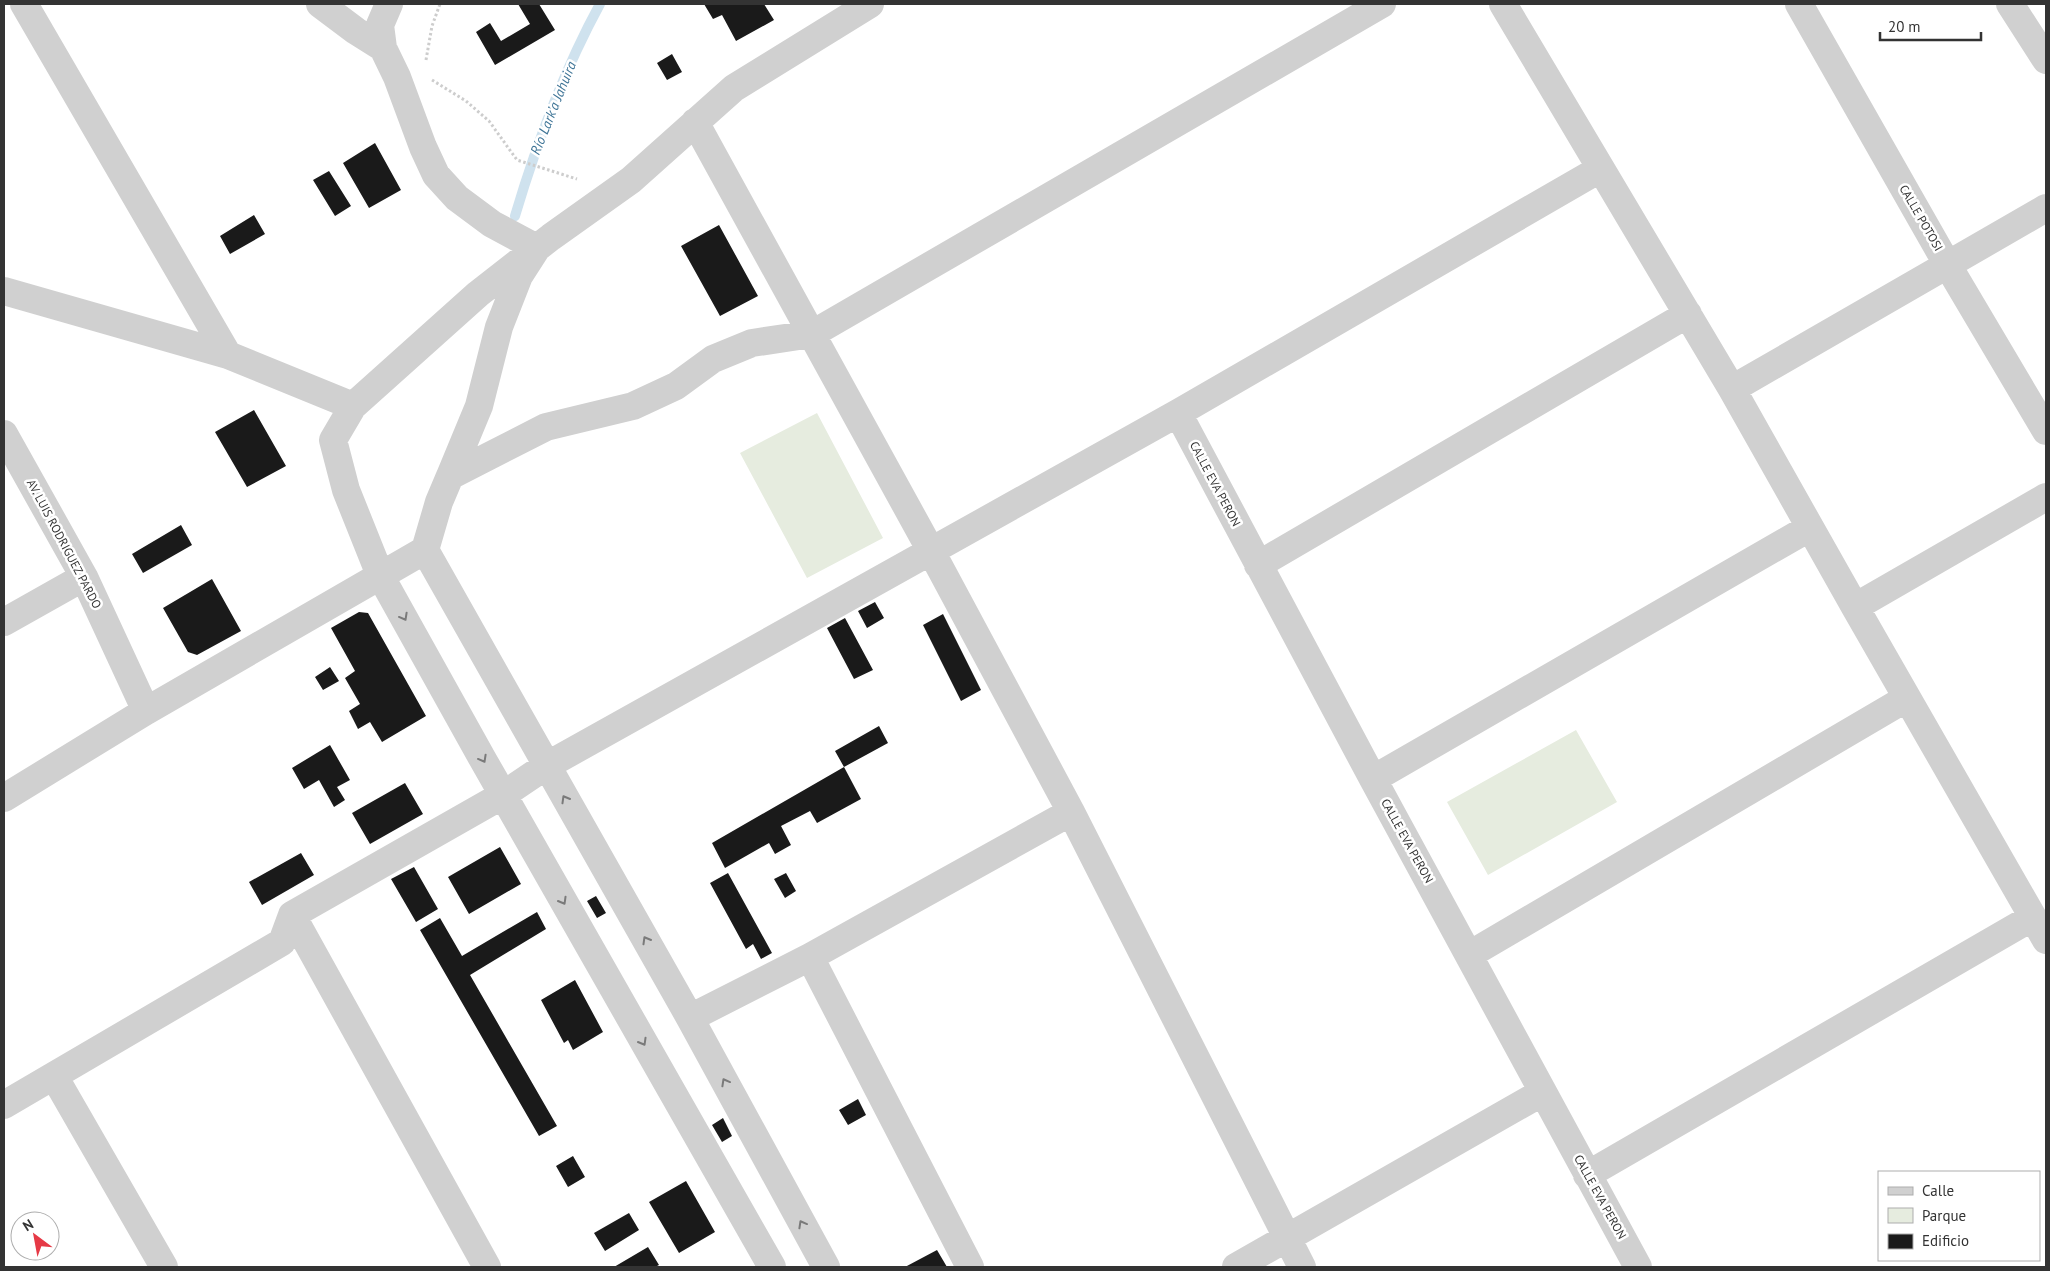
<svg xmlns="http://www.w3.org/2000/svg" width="2050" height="1271" font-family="'PT Sans',sans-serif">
	<rect width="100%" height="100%" fill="#fff"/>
	<path fill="#e6ecdf" d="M 817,413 L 883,538 L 807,578 L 740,453 Z
		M 1576,730 L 1617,802 L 1488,875 L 1447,802 Z"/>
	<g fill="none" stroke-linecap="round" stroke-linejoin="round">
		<path stroke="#cfe2ee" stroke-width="10" d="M 515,216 C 537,142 563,72 600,4"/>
	</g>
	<path fill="#1a1a1a" d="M 518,4 L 539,4 L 555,30 L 495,65 L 476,32 L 490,23 L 501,41 L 530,24 Z
		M 704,4 L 764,4 L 774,20 L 736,41 L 722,15 L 713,19 Z
		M 672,54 L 682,72 L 667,80 L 657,63 Z
		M 375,143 L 401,190 L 369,208 L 343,163 Z
		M 329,171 L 351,206 L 335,216 L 313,180 Z
		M 254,215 L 265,234 L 230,254 L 220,236 Z
		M 719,225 L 758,296 L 720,316 L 681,246 Z
		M 254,410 L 286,466 L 247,487 L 215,432 Z
		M 181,525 L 192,545 L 143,573 L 132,554 Z
		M 212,579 L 241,631 L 197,655 L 188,652 L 163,608 Z
		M 875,602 L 884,618 L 867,628 L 858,611 Z
		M 359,612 L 368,613 L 426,716 L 382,742 L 370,722 L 358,729 L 349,711 L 360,704 L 345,678 L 355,671 L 331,628 Z
		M 943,614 L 981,690 L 961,701 L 923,625 Z
		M 845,618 L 873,670 L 854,679 L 827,628 Z
		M 330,667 L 339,681 L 323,690 L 315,677 Z
		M 879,726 L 888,743 L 844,767 L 835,751 Z
		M 330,745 L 350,780 L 337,787 L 345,800 L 334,807 L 319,780 L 304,789 L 292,768 Z
		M 844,767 L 861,799 L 817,823 L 810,811 L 781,826 L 791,845 L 775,854 L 769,843 L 725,868 L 712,843 Z
		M 405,783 L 423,814 L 370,844 L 352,813 Z
		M 500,847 L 521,884 L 469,914 L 448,877 Z
		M 301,853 L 314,875 L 262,905 L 249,882 Z
		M 414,867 L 438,909 L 416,922 L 391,879 Z
		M 728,873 L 772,953 L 761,959 L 753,944 L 746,949 L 710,883 Z
		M 786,873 L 796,891 L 785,898 L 774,879 Z
		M 596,896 L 606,913 L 597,918 L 587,901 Z
		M 537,912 L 546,929 L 470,975 L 557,1126 L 539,1136 L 420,930 L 440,918 L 462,956 Z
		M 575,980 L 603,1032 L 573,1050 L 568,1040 L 564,1043 L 541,1000 Z
		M 858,1099 L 866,1115 L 848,1125 L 839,1110 Z
		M 723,1118 L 732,1136 L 722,1142 L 712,1125 Z
		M 573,1156 L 585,1177 L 568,1187 L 556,1166 Z
		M 686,1181 L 715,1232 L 679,1253 L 649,1202 Z
		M 629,1213 L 639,1230 L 605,1251 L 594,1233 Z
		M 648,1247 L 659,1265 L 655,1267 L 614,1267 Z
		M 937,1250 L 947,1267 L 905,1267 Z"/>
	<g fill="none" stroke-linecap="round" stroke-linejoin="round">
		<path stroke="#cdcdcd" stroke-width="3" stroke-dasharray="2.5 2.5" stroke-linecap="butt" d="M 426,60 L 432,26 L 440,4
			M 432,80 L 466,101 L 489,121 L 517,160 L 577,179"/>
		<path stroke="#d0d0d0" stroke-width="28" d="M 24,4 L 228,355
			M 320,4 L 356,31 L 383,48 L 397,77 L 423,147 L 436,175 L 457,198 L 492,224 L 537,248 L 519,276 L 499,327 L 479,406 L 450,476
			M 1503,4 L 1732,389 L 1855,607 L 2046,940
			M 1799,4 L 1947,264 L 2046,431
			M 383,48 L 380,25 L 389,4
			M 695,122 L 931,551 L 1071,812 L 1302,1267
			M 4,291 L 228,355 L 353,406 L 478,294 L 551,237 L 631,180 L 734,88 L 870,4
			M 1732,389 L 2046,208
			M 353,406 L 333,440 L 346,490 L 380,575 L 482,758 L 772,1267
			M 1178,413 L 1373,779 L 1638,1267
			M 4,434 L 84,577 L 146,711
			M 425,550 L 690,1018 L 826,1267
			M 1258,565 L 1688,314
			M 1855,607 L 2046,497
			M 4,622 L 84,577
			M 1373,779 L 1809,528
			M 4,798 L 146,711 L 425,550 L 439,502 L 450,476 L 546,427 L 633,406 L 676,386 L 713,359 L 752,343 L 812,334 L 1382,4
			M 292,915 L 487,1267
			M 1469,955 L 1907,698
			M 810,957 L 970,1267
			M 690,1018 L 810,957 L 1071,812
			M 54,1076 L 164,1267
			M 4,1105 L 282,942 L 292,915 L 503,795 L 546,766 L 1178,413 L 1600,169
			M 1587,1175 L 2033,917
			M 1236,1267 L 1543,1092"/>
		<path stroke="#d0d0d0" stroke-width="28" d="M 2010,4 L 2046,60"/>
	</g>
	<defs><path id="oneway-chevron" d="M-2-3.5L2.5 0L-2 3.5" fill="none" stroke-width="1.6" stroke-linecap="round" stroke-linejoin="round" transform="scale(1.25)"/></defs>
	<g stroke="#7a7a7a">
		<use href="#oneway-chevron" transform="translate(404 617) rotate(61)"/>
		<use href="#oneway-chevron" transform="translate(483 759) rotate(61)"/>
		<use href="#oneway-chevron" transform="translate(565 799) rotate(-120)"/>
		<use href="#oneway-chevron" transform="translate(563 901) rotate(60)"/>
		<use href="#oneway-chevron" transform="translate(646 940) rotate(-120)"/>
		<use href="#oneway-chevron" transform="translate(643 1042) rotate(60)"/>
		<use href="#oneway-chevron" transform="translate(725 1082) rotate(-119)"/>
		<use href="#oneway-chevron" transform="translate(802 1224) rotate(-119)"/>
	</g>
	<g text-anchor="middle" stroke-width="5" stroke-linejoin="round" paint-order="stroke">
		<g font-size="12" fill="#333" stroke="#fff">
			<text transform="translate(1921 218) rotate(60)" y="4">CALLE POTOSI</text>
			<text transform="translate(1215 484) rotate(62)" y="4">CALLE EVA PERON</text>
			<text transform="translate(64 544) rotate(62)" y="4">AV. LUIS RODRIGUEZ PARDO</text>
			<text transform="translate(1407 841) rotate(61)" y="4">CALLE EVA PERON</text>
			<text transform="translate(1600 1197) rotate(61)" y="4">CALLE EVA PERON</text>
		</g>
		<g font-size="14" font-style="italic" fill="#3f7597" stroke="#fff">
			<text transform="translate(553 108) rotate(-68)" y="5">Río Lark’a Jahuira</text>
		</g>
	</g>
	<rect width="2050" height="1271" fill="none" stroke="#333333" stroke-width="10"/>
	<rect x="1878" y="1171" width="162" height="90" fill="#ffffff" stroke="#adadad"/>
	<rect x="1888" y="1187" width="25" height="8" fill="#d0d0d0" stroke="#adadad"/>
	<text x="1922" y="1196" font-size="15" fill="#333333">Calle</text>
	<rect x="1888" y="1208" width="25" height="15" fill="#e6ecdf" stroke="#adadad"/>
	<text x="1922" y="1221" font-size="15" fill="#333333">Parque</text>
	<rect x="1888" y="1234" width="25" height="15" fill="#1a1a1a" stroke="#adadad"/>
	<text x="1922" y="1246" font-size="15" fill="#333333">Edificio</text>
	<g transform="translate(35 1236) rotate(328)"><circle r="24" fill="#ffffff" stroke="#adadad"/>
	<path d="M0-4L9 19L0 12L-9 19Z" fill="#e63946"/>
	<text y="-8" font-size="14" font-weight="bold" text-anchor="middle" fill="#333333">N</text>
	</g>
	<path d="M1880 32v8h101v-8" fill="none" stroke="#333333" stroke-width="2.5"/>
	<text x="1888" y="32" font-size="15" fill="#333333" stroke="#ffffff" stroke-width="4" paint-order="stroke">20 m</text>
</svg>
